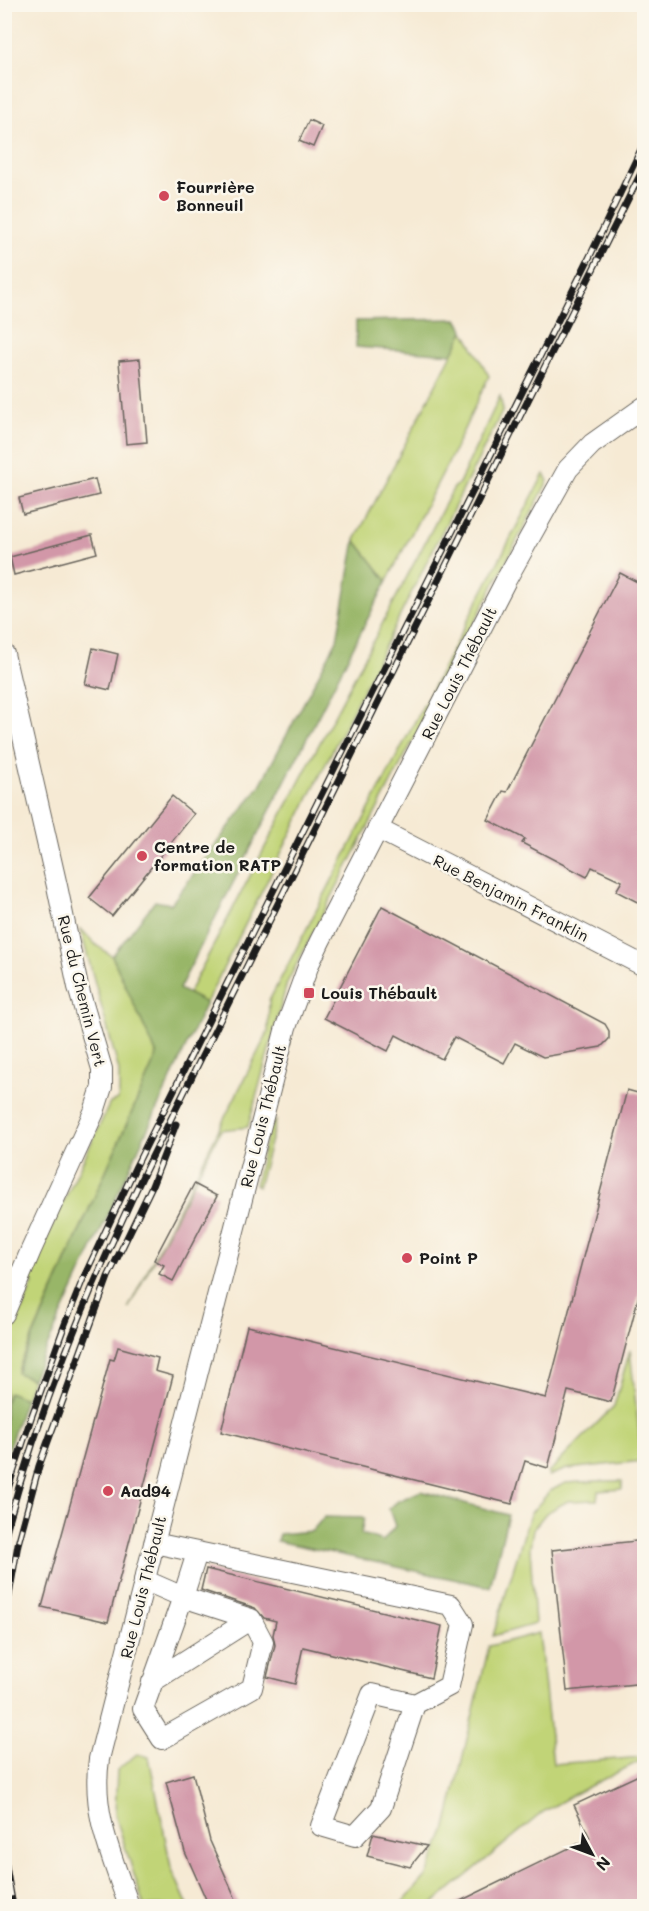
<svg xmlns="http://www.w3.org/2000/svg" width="649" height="1911" font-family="Mali,sans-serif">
	<rect width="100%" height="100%" fill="#fbf7ec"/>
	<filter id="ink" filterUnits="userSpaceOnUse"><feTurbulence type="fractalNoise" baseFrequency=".0167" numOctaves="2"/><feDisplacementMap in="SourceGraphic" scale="12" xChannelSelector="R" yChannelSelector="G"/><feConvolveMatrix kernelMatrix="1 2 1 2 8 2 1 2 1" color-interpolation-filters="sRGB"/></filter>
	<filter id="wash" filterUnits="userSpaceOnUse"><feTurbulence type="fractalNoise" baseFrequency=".008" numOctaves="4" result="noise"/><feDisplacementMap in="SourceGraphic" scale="24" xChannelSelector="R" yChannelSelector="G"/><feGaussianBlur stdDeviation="1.35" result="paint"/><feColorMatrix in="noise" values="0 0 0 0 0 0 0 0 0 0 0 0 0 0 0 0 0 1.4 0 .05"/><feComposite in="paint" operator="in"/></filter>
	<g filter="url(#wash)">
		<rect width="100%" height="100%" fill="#f6ead4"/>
		<path fill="#c1d477" stroke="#6e784a" stroke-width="1.5" d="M 464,331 L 489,376 L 453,453 L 387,581 L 355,540 Z
			M 500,396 L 503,410 L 206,1003 L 188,994 L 453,489 L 459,483 Z
			M 544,474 L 548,481 L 287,983 L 248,1127 L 221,1130 L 128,1309 L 268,1032 L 269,1001 Z
			M 80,928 L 96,945 L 112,956 L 157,1055 L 17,1372 L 32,1379 L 25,1399 L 9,1393 L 5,1404 L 5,1339 L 9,1326 L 15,1327 L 33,1283 L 27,1280 L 110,1103 L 118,1100 L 119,1094 L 119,1071 Z
			M 276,1121 L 258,1187 L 255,1184 L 269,1126 Z
			M 630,1350 L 642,1461 L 567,1469 L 549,1476 L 548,1473 L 614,1406 Z
			M 599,1481 L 622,1481 L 622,1489 L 598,1491 L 597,1500 L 568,1501 L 546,1513 L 533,1529 L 530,1548 L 535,1624 L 493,1636 L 530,1514 L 550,1491 L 565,1483 Z
			M 539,1633 L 553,1764 L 644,1757 L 644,1759 L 578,1792 L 543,1812 L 430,1906 L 400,1906 L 427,1875 L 445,1832 L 489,1646 Z
			M 137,1754 L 149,1757 L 171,1867 L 188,1906 L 144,1906 L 115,1815 L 117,1770 Z"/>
		<path fill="#98b668" stroke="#5a6942" stroke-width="1.5" d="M 457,319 L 464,331 L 452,354 L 356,347 L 356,321 Z
			M 355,540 L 387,581 L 179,989 L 206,1003 L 32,1379 L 17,1373 L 157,1055 L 112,956 L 155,901 L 171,904 L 259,787 L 337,640 Z
			M 9,1392 L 25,1399 L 5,1460 L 5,1404 Z
			M 421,1491 L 508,1515 L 490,1587 L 277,1541 L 279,1534 L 312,1531 L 324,1517 L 364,1518 L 361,1534 L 383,1541 L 395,1526 L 389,1509 L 398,1501 Z"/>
		<g id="blocks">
			<path fill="#d297a8" d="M 309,120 L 322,126 L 313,147 L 299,141 Z
				M 140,359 L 147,442 L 126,444 L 119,361 Z
				M 95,479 L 99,495 L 23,514 L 19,498 Z
				M 92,535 L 97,553 L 14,575 L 10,557 Z
				M 620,573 L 645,586 L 645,906 L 616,891 L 622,881 L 592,867 L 587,877 L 522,843 L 525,839 L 488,820 L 503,791 L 507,792 Z
				M 93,648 L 118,654 L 110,690 L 85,684 Z
				M 172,796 L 194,814 L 112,916 L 89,898 Z
				M 382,906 L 605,1024 L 609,1031 L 609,1039 L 601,1047 L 543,1057 L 515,1043 L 504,1063 L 454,1037 L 442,1059 L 396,1035 L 388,1051 L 324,1018 Z
				M 627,1090 L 645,1095 L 645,1272 L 611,1402 L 568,1391 L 548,1468 L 525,1461 L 512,1504 L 221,1432 L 247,1326 L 546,1398 Z
				M 194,1184 L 217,1196 L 173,1281 L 159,1274 L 164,1265 L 154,1260 Z
				M 118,1347 L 158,1358 L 155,1371 L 173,1376 L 108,1622 L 42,1607 L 110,1359 L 114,1360 Z
				M 645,1540 L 645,1683 L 567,1691 L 552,1550 Z
				M 206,1569 L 442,1626 L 431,1678 L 303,1647 L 295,1684 L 267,1677 L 275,1645 L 273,1635 L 276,1621 L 264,1618 L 255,1608 L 201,1590 Z
				M 645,1772 L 645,1906 L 450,1906 L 590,1838 L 574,1805 Z
				M 193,1774 L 210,1841 L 239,1906 L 209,1906 L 185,1852 L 166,1782 Z
				M 373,1834 L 427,1846 L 410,1867 L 367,1856 Z"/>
		</g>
	</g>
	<g filter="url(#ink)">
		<use href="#blocks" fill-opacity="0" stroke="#68645c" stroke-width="1.5"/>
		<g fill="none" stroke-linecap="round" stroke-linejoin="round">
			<g stroke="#68645c" stroke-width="22">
				<path id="minor" d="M 4,654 L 57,886 L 78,987 L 102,1069 L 102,1087 L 94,1112 L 31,1250 L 4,1314
					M 378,829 L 644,966
					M 154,1543 L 451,1605 L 463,1624 L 449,1686 L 415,1704 L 381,1808 L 355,1836 L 321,1826 L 372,1694 L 415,1704
					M 144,1580 L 183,1597 L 143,1709 L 162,1739 L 252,1688 L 263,1642 L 251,1619 L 183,1597 L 197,1553
					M 152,1682 L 251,1619
					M 129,1906 C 112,1857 91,1812 99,1759 L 286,1027 L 309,964 L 320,941 L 506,580 L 568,469 L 592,444 L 644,407"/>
			</g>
			<use href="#minor" stroke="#fff" stroke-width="20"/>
			<g stroke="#1c1c1c" stroke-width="7">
				<path id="rail" d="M 4,1501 L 31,1418 L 65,1324 L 83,1279 L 136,1166 L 591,254 L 644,143
					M 4,1539 C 39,1409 87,1293 145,1171 L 644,167
					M 4,1624 L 18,1544 L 39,1466 L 108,1277 L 152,1186 L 176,1124
					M 4,1855 L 13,1906"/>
			</g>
			<use href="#rail" stroke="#fbf7ec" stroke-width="4.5" stroke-dasharray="14" stroke-linecap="butt"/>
		</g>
	</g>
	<g fill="#d1495b" stroke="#fbf7ec" stroke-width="2">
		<circle cx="164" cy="196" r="6"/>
		<circle cx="142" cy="856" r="6"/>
		<rect x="303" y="987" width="12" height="12" rx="3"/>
		<circle cx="407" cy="1258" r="6"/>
		<circle cx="108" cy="1491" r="6"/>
	</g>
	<g text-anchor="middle" stroke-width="5" stroke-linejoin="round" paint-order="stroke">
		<g font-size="16" font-weight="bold" fill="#1c1c1c" stroke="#fbf7ec" text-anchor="start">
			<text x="176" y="193">Fourrière<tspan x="176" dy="18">Bonneuil</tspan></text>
			<text x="154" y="853">Centre de<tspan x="154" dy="18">formation RATP</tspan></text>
			<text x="321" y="999">Louis Thébault</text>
			<text x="419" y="1264">Point P</text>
			<text x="120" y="1497">Aad94</text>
		</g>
		<g font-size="16" fill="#1c1c1c" stroke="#fbf7ec">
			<text transform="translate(459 673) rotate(-63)" y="6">Rue Louis Thébault</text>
			<text transform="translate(511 898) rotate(27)" y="6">Rue Benjamin Franklin</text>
			<text transform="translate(82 991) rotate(76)" y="6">Rue du Chemin Vert</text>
			<text transform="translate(263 1116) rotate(-76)" y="6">Rue Louis Thébault</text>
			<text transform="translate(143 1587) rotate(-76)" y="6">Rue Louis Thébault</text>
		</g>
	</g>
	<rect width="649" height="1911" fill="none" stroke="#fbf7ec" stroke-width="24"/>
	<g transform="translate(592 1854) rotate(131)" stroke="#fbf7ec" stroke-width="4.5" paint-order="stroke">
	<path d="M0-4.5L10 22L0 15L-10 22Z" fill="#1c1c1c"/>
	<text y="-9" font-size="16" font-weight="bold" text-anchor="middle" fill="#1c1c1c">N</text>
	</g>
</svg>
